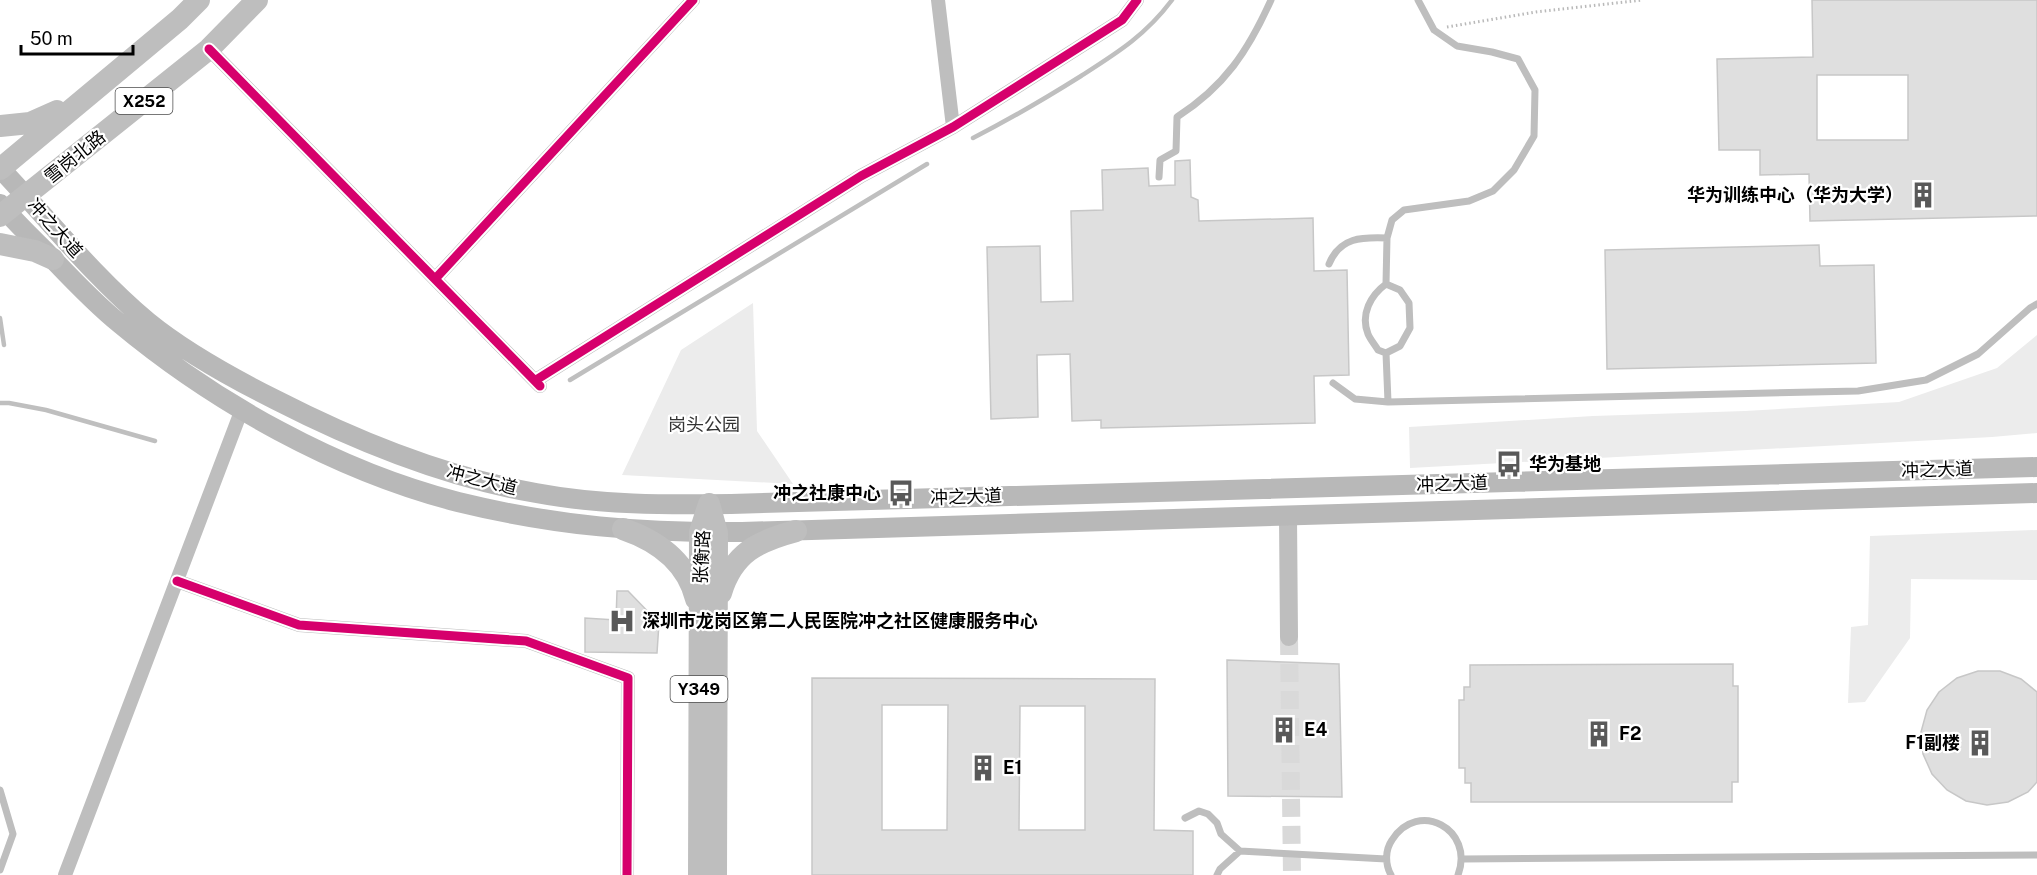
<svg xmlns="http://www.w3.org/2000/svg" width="2037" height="875" font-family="'Public Sans','Noto Sans SC',sans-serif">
	<rect width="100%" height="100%" fill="#fff"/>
	<path fill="#ececec" d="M 753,303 L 757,431 L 793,484 L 622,475 L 681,350 Z
		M 2037,335 L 2037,433 L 1992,437 L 1410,468 L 1409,427 L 1593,416 L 1745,411 L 1899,402 L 1997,368 Z
		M 2037,530 L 2037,580 L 1911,579 L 1910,638 L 1865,702 L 1848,703 L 1851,627 L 1868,625 L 1870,536 Z"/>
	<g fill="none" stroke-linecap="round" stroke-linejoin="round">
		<path stroke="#bfbfbf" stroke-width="4.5" d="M 973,138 C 1010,119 1046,98 1081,76 C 1117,53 1146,35 1172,0
			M 0,318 L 4,345
			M 570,380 L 927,164
			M 0,403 L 9,403 L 46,410 L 155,441"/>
	</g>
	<path fill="#dfdfdf" stroke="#c7c7c7" stroke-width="1.5" fill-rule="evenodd" d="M 1812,0 L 2037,0 L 2037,216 L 1810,221 L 1809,174 L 1760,175 L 1760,150 L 1719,150 L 1717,59 L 1813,57 ZM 1817,75 L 1908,75 L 1908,140 L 1817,140 Z
		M 1190,160 L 1191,197 L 1198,200 L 1199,221 L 1313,218 L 1314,271 L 1347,270 L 1349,375 L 1314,376 L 1315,423 L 1101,428 L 1101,420 L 1072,421 L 1070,354 L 1037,355 L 1038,417 L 991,419 L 987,247 L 1040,246 L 1041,302 L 1073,301 L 1071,211 L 1103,210 L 1102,170 L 1148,168 L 1149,186 L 1175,185 L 1175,161 Z
		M 1819,245 L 1820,266 L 1874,265 L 1876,363 L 1607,369 L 1605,250 Z
		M 617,591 L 628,591 L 659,623 L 657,653 L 585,652 L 585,618 L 616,620 Z
		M 1227,660 L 1339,664 L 1342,797 L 1228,796 Z
		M 1733,664 L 1733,686 L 1738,686 L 1738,782 L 1732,782 L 1732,802 L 1471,802 L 1471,783 L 1465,783 L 1465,768 L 1459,768 L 1459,700 L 1464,700 L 1464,687 L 1470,687 L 1470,665 Z
		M 1978,671 L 2000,671 L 2021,679 L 2037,692 L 2037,782 L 2028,792 L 2008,802 L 1987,805 L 1966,801 L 1947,790 L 1932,774 L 1923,754 L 1921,732 L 1927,710 L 1939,692 L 1957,678 Z
		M 812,678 L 1155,679 L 1154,830 L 1193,831 L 1193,875 L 812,875 ZM 882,705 L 948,705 L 947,830 L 882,830 ZM 1020,706 L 1085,706 L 1085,830 L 1019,830 Z"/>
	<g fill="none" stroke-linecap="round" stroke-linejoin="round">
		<path stroke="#d9d9d9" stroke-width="18" stroke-dasharray="18 9" stroke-linecap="butt" d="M 1289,637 L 1292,875"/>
		<path stroke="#b9b9b9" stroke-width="3" stroke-dasharray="1.5 3" stroke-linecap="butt" d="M 1447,27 L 1536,12 L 1643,0"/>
		<path stroke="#bebebe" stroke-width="7" d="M 1159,177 L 1160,160 L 1176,151 L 1177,117 C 1225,86 1248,51 1271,0
			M 1329,264 C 1340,237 1362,237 1387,238
			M 1386,284 C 1371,295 1360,314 1368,334 C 1370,339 1375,345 1378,350 L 1386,353
			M 1333,383 L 1355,399 L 1388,402 L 1858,391 L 1926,380 L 1978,354 L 2030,308 L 2037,304
			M 1388,402 L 1386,353 L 1400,346 L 1410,328 L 1409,303 L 1400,290 L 1386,284 L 1387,238 L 1392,220 L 1404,210 L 1469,201 L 1493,191 L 1514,170 L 1534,136 L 1535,90 L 1518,59 L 1492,52 L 1457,46 L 1434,30 L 1418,0
			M 0,790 L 13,834 L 0,870
			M 1185,818 L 1199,811 L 1208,814 L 1217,823 L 1221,834 L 1240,851 L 1386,859
			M 1462,859 L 2037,855
			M 1217,875 L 1220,869 L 1240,851
			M 1391,875 C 1385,864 1385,850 1392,840 C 1418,799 1475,829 1458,875"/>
		<path stroke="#bebebe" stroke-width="14" d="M 938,0 L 953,127
			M 209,49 L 540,386
			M 436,278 L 693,0
			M 536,380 L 861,176 L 953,127 L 1122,20 L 1137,0
			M 177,581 L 299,625 L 526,641 L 628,678 L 627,875
			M 65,875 L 242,409"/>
		<path stroke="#bebebe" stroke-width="18" d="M 1288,516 L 1289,637"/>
		<path stroke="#b8b8b8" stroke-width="20" d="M 0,168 C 49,220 93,276 148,322 C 186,353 232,378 276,400 C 358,442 444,477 536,493 C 600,505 665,505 731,504 L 2037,467
			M 0,204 C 15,222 31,237 47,253 C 70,277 93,302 119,323 C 215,403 337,471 458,502 C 556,526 643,533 742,532 L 2037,493"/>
		<path stroke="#bebebe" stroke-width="22" d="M 0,126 L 30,123 L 57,111
			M 0,169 L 180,19 L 199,0
			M 0,216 L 209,49 L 257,0
			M 0,244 L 35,251 L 53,259
			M 709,504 L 717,533 L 716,875
			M 623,529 C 658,541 687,562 696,599
			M 721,593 C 733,553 758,541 796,531
			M 699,875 L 700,532 L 709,504"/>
		<g stroke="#fff" stroke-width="13">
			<path id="cycleway" d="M 209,49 L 540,386
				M 436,278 L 693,0
				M 536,380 L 861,176 L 953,127 L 1122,20 L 1137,0
				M 177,581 L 299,625 L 526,641 L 628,678 L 627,875"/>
		</g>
		<use href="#cycleway" stroke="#d6006c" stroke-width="9"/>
	</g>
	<defs>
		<g id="building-bare" transform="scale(2.07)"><path d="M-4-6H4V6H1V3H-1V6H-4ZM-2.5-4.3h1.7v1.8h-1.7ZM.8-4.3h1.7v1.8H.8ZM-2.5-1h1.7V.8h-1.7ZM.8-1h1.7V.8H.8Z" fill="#595959" stroke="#fff" stroke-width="2.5" paint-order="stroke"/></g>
		<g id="bus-bare" transform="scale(2.07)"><path d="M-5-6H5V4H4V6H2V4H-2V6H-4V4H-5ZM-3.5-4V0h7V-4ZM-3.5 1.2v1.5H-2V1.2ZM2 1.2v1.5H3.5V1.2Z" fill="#595959" stroke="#fff" stroke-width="2.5" paint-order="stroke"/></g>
		<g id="hospital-bare" transform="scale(2.07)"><path d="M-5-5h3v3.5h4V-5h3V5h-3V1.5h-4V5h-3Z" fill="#595959" stroke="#fff" stroke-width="2.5" paint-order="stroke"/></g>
	</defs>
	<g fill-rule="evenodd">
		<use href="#building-bare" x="1923" y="195"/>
		<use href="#bus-bare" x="1509" y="464"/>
		<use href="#bus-bare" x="901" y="493"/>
		<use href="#hospital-bare" x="622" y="621"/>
		<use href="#building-bare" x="1284" y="730"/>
		<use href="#building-bare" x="1599" y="734"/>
		<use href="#building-bare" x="1980" y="743"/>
		<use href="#building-bare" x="983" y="768"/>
	</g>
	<g text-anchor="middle" stroke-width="4.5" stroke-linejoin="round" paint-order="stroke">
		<g fill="#fff" stroke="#4c4c4c" stroke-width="1.5">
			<rect x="115.5" y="88" width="57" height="26" rx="4.5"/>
			<rect x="670.5" y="676" width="57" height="26" rx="4.5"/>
		</g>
		<g font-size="16" font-weight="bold" fill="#000">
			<text x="144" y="107">X252</text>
			<text x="699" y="695">Y349</text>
		</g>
		<g font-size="18" fill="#000" stroke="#fff">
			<text transform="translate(75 157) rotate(-39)" y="6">雪岗北路</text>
			<text transform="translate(55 228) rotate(48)" y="6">冲之大道</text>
			<text transform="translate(1937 470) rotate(-2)" y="6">冲之大道</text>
			<text transform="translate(482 480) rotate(14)" y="6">冲之大道</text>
			<text transform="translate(1452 484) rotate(-2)" y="6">冲之大道</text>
			<text transform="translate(966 497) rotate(-2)" y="6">冲之大道</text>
			<text transform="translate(702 557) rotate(-87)" y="6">张衡路</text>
		</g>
		<g font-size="18" font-weight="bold" fill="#000" stroke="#fff" text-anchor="start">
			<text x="1903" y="201" text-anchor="end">华为训练中心（华为大学）</text>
			<text x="1529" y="470">华为基地</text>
			<text x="881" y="499" text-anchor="end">冲之社康中心</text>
			<text x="642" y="627">深圳市龙岗区第二人民医院冲之社区健康服务中心</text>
			<text x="1304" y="736">E4</text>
			<text x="1619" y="740">F2</text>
			<text x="1960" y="749" text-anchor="end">F1副楼</text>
			<text x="1003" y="774">E1</text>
		</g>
		<g font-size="18" fill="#333" stroke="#fff">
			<text x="704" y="431">岗头公园</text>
		</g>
	</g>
	<path d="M21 45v9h112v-9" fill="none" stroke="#000000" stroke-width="3"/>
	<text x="30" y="45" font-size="18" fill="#000000" stroke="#ffffff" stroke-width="4.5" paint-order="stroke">50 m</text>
</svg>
